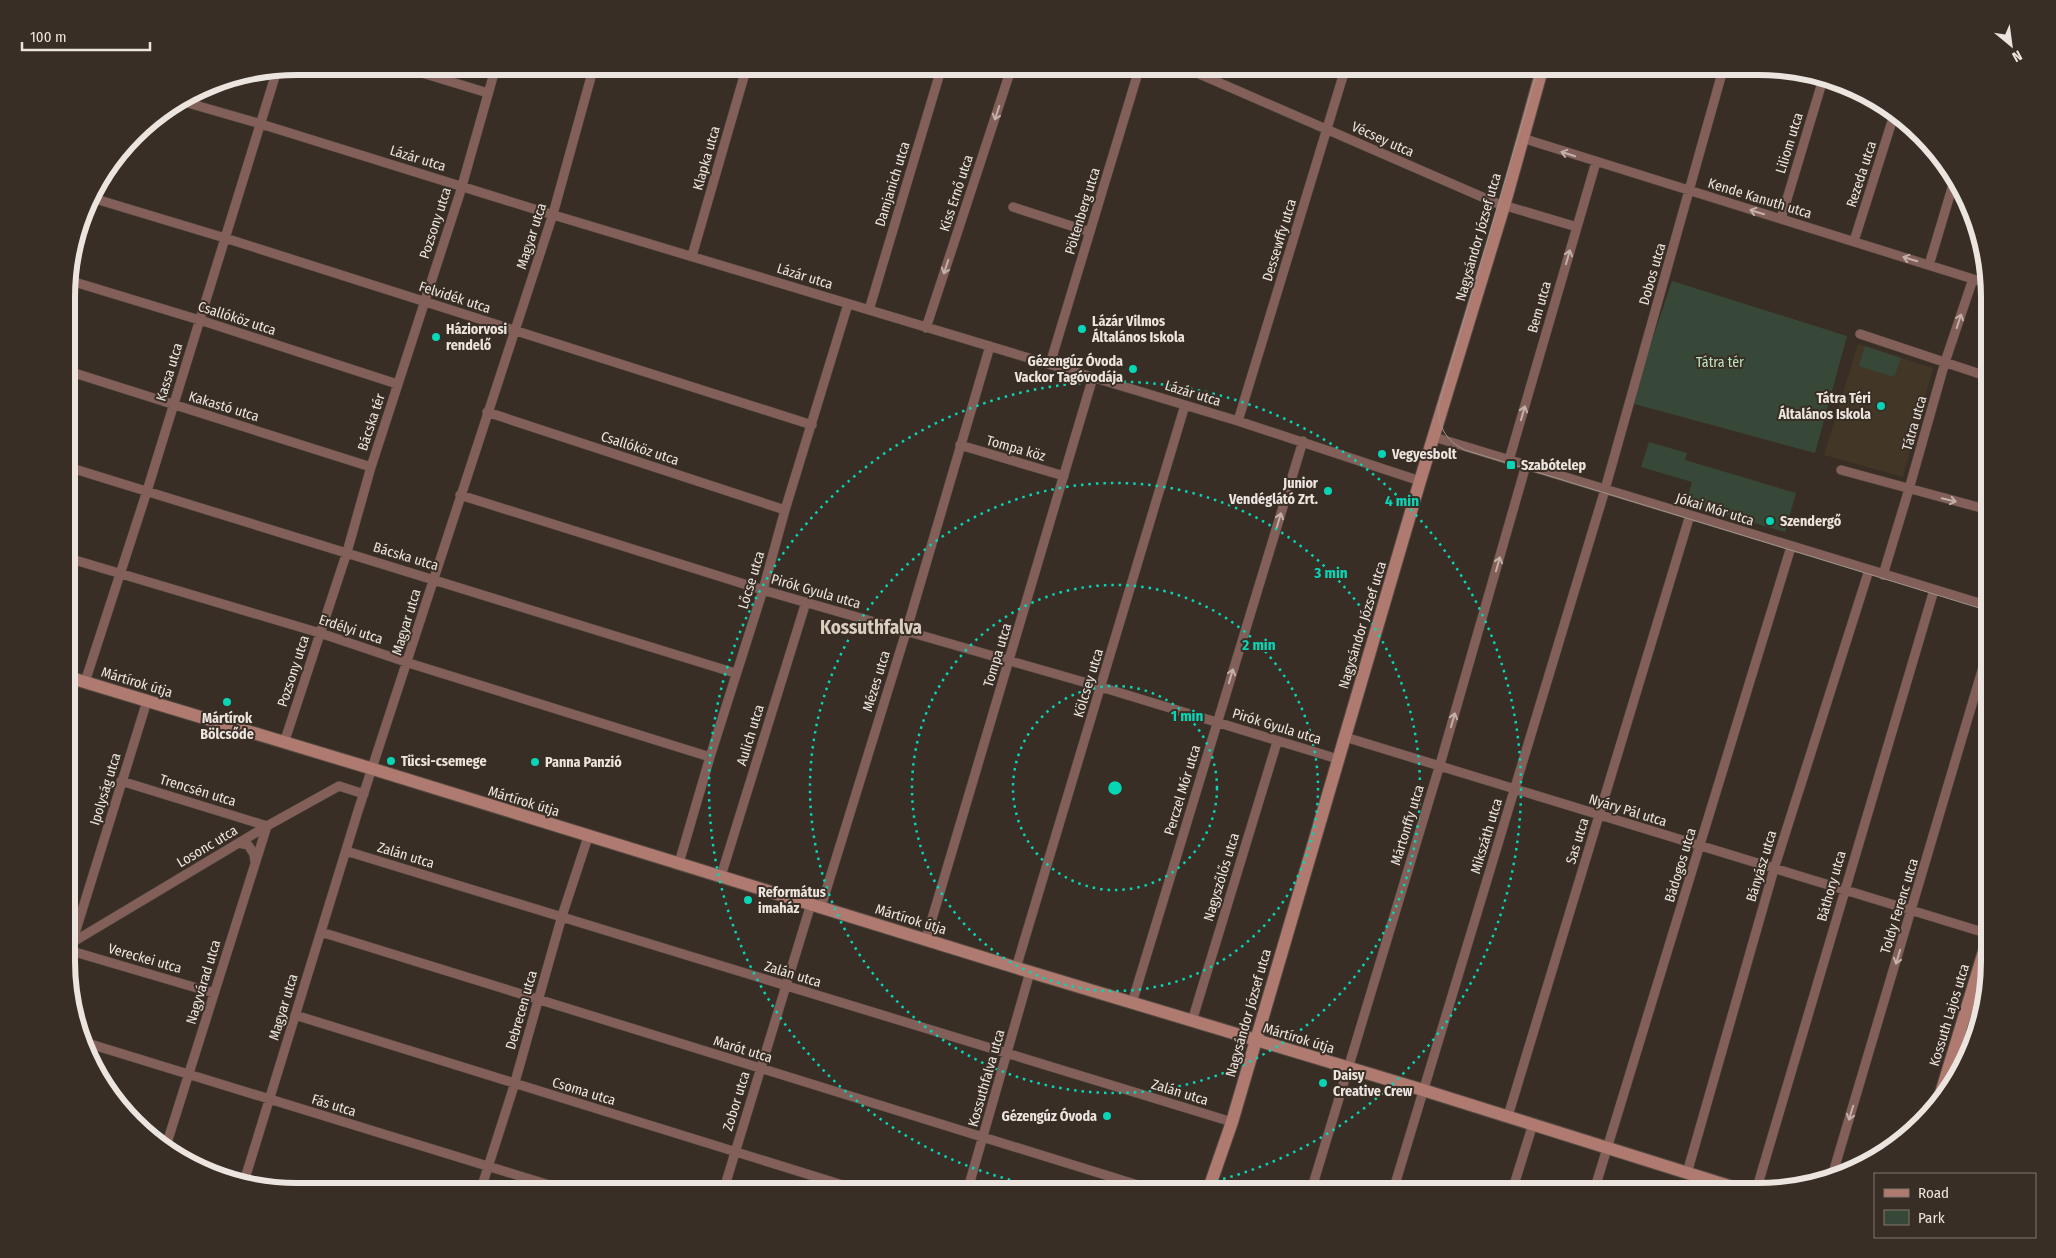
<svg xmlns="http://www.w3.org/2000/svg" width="2056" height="1258" font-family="'Fira Sans Condensed',sans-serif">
	<rect width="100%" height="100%" fill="#392e25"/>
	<path fill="#423627" d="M 1858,344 L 1933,368 L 1903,477 L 1824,455 Z"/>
	<path fill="#374839" d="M 1672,281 L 1847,336 L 1815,453 L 1631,403 Z
		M 1865,346 L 1901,358 L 1894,377 L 1859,366 Z
		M 1649,442 L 1687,453 L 1685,460 L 1796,493 L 1785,532 L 1686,503 L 1692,482 L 1641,467 Z"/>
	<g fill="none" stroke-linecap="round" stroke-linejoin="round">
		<g stroke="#564b43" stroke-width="10">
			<path id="street" d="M 399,66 L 488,93
				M 1181,66 L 1496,203 L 1577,227
				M 181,101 L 261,124 L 547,213 L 1238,421 L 1420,481
				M 1522,138 L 1989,284
				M 89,197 L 225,238 L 812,425
				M 1013,207 L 1090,232
				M 1781,219 L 1824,76
				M 1854,241 L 1894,115
				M 692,256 L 747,66
				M 1929,265 L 1955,178
				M 68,280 L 206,322 L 397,384
				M 869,310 L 942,66
				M 926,328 L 1012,66
				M 1860,334 L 1989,377
				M 1050,364 L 1140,66
				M 68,371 L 371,467
				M 487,412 L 785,510
				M 1238,421 L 1346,66
				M 1434,437 L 1989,606
				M 960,445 L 1064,476
				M 1509,460 L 1596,162
				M 68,467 L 735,673
				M 1841,470 L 1989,510
				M 460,495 L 763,590 L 1101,687 L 1338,759
				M 68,558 L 320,633 L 412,664 L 710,757
				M 1883,575 L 1909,489 L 1945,362 L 1973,279
				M 85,682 L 147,491 L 277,70
				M 1345,737 L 1989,934
				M 284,743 L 347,552 L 371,467 L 460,193 L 496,66
				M 121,781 L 267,826 L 166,1146
				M 239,843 L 248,845 L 254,854 L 255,862
				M 346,851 L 1232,1122
				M 679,863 L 710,757 L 763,590 L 785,510 L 848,304
				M 721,876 L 806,602
				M 821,907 L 906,632 L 990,346
				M 321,932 L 1157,1191
				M 926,939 L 1093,377
				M 72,943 L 147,701
				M 68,945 L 267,826 L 339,786 L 364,794
				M 68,950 L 214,993
				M 1016,968 L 1185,405
				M 1132,1003 L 1303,441
				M 295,1015 L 865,1192
				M 1192,1021 L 1277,742
				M 87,1043 L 572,1192
				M 1508,1116 L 1690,515
				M 1687,1173 L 1774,869 L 1869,570
				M 1833,1173 L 1989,647
				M 244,1180 L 269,1188
				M 243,1185 L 358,811 L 553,214 L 594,66
				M 1311,1191 L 1441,761 L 1526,465
				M 1393,1191 L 1604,493 L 1724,66
				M 1512,1191 L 1533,1124
				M 1594,1191 L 1791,547
				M 1756,1191 L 1934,590
				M 480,1192 L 513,1089 L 562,916 L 588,837
				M 723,1192 L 811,904
				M 967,1192 L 1030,972"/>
		</g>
		<g stroke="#564b43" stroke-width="14">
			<path id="secondary" d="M 68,677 L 373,769 L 1030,972 L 1423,1090 L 1745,1191
				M 1938,1103 L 1989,935
				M 1208,1191 L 1232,1122 L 1420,481 L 1504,206 L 1543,66"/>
		</g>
		<use href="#street" stroke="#826059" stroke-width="9"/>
		<use href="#secondary" stroke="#af7a6f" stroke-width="12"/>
		<path stroke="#9d948c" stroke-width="1" d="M 1539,66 L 1439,404 C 1437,426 1446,441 1465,450 L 1989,611"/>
	</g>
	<defs><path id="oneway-shaft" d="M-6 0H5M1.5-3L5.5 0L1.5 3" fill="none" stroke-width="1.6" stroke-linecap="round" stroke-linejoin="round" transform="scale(1.25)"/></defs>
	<g stroke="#c2b0a9">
		<use href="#oneway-shaft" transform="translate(997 113) rotate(108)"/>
		<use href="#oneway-shaft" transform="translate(1568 154) rotate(-162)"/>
		<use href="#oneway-shaft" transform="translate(1757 212) rotate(-163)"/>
		<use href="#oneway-shaft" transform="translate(1568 257) rotate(-74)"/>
		<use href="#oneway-shaft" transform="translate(1910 259) rotate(-163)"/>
		<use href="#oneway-shaft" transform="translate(946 267) rotate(108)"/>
		<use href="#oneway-shaft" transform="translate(1959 321) rotate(-72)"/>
		<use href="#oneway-shaft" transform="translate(1523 413) rotate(-74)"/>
		<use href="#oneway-shaft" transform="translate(1949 500) rotate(14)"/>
		<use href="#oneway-shaft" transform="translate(1279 520) rotate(-73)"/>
		<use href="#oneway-shaft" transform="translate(1498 564) rotate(-74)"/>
		<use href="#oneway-shaft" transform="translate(1231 676) rotate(-73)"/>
		<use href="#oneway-shaft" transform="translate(1453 720) rotate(-74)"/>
		<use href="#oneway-shaft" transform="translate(1898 957) rotate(107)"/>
		<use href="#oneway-shaft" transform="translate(1851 1113) rotate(107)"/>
	</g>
	<g fill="none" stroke="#06d5b6" stroke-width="2.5" stroke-dasharray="2.5 5">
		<circle cx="1115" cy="788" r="102"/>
		<circle cx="1115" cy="788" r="203"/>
		<circle cx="1115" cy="788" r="305"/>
		<path d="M1069 1191A406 406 0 1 1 1161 1191"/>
	</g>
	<g fill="#06d5b6" stroke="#392e25" stroke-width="2">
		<circle cx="1082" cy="329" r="5"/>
		<circle cx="436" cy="337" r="5"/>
		<circle cx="1133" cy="369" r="5"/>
		<circle cx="1881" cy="406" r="5"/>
		<circle cx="1382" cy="454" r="5"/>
		<rect x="1506" y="460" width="10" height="10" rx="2.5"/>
		<circle cx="1328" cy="491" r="5"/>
		<circle cx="1770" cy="521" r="5"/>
		<circle cx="227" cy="702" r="5"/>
		<circle cx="391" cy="761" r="5"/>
		<circle cx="535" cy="762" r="5"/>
		<circle cx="748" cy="900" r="5"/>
		<circle cx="1323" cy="1083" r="5"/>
		<circle cx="1107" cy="1116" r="5"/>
	</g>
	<g text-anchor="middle" stroke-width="4" stroke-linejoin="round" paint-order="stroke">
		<g font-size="14" fill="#ece5df" stroke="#392e25">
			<text transform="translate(1383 139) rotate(24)" y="5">Vécsey utca</text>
			<text transform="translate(1789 143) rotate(-73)" y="5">Liliom utca</text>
			<text transform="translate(418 158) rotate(17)" y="5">Lázár utca</text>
			<text transform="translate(706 158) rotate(-74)" y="5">Klapka utca</text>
			<text transform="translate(1861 174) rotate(-72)" y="5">Rezeda utca</text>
			<text transform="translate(892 184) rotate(-73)" y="5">Damjanich utca</text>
			<text transform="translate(956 193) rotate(-72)" y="5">Kiss Ernő utca</text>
			<text transform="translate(1760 198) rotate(17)" y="5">Kende Kanuth utca</text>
			<text transform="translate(1082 211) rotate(-73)" y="5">Pöltenberg utca</text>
			<text transform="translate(435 223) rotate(-72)" y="5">Pozsony utca</text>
			<text transform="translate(531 236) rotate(-72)" y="5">Magyar utca</text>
			<text transform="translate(1478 237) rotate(-74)" y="5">Nagysándor József utca</text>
			<text transform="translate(1279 240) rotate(-73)" y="5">Dessewffy utca</text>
			<text transform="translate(1652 274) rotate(-74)" y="5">Dobos utca</text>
			<text transform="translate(805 276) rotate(17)" y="5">Lázár utca</text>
			<text transform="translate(455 297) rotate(18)" y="5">Felvidék utca</text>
			<text transform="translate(1539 307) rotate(-74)" y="5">Bem utca</text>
			<text transform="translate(237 318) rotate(18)" y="5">Csallóköz utca</text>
			<text transform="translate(169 372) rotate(-73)" y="5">Kassa utca</text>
			<text transform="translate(1193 393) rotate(17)" y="5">Lázár utca</text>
			<text transform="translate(224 406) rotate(17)" y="5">Kakastó utca</text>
			<text transform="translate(371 422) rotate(-72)" y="5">Bácska tér</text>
			<text transform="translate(1914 423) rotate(-74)" y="5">Tátra utca</text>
			<text transform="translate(640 448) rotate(18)" y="5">Csallóköz utca</text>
			<text transform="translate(1016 448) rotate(16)" y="5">Tompa köz</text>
			<text transform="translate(1715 509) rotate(17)" y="5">Jókai Mór utca</text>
			<text transform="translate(406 556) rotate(17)" y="5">Bácska utca</text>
			<text transform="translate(751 580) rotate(-73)" y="5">Lőcse utca</text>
			<text transform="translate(816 591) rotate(16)" y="5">Pirók Gyula utca</text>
			<text transform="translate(406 622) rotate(-73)" y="5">Magyar utca</text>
			<text transform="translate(1362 625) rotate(-73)" y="5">Nagysándor József utca</text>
			<text transform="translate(351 629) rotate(18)" y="5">Erdélyi utca</text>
			<text transform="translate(997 655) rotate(-73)" y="5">Tompa utca</text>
			<text transform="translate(293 671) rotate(-72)" y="5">Pozsony utca</text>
			<text transform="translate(876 681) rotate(-73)" y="5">Mézes utca</text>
			<text transform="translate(137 682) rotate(17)" y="5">Mártírok útja</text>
			<text transform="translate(1088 683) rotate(-73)" y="5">Kölcsey utca</text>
			<text transform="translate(1277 726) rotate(17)" y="5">Pirók Gyula utca</text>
			<text transform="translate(750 735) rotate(-73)" y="5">Aulich utca</text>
			<text transform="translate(105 789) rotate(-73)" y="5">Ipolyság utca</text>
			<text transform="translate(198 790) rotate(17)" y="5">Trencsén utca</text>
			<text transform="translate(1182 790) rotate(-73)" y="5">Perczel Mór utca</text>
			<text transform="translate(524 801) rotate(17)" y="5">Mártírok útja</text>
			<text transform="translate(1628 810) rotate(17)" y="5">Nyáry Pál utca</text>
			<text transform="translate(1407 825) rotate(-73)" y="5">Mártonffy utca</text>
			<text transform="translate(1486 836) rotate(-73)" y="5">Mikszáth utca</text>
			<text transform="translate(1577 841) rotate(-73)" y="5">Sas utca</text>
			<text transform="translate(207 846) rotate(-31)" y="5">Losonc utca</text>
			<text transform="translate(406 855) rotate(17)" y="5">Zalán utca</text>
			<text transform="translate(1680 865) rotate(-73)" y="5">Bádogos utca</text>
			<text transform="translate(1761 866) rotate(-73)" y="5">Bányász utca</text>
			<text transform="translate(1221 877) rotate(-73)" y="5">Nagyszőlős utca</text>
			<text transform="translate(1831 886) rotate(-74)" y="5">Báthory utca</text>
			<text transform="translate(1899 906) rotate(-73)" y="5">Toldy Ferenc utca</text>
			<text transform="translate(911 919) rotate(17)" y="5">Mártírok útja</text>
			<text transform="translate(145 958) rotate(16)" y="5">Vereckei utca</text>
			<text transform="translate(793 974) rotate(17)" y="5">Zalán utca</text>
			<text transform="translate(203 982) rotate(-73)" y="5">Nagyvárad utca</text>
			<text transform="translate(283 1007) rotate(-73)" y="5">Magyar utca</text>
			<text transform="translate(521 1010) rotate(-74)" y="5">Debrecen utca</text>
			<text transform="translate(1248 1013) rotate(-74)" y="5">Nagysándor József utca</text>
			<text transform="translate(1949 1015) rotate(-73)" y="5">Kossuth Lajos utca</text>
			<text transform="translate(1299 1038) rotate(17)" y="5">Mártírok útja</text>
			<text transform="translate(743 1049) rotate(17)" y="5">Marót utca</text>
			<text transform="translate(986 1078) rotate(-74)" y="5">Kossuthfalva utca</text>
			<text transform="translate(584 1091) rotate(17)" y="5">Csoma utca</text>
			<text transform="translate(1180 1092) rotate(17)" y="5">Zalán utca</text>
			<text transform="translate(736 1101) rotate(-73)" y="5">Zobor utca</text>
			<text transform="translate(334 1105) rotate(17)" y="5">Fás utca</text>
		</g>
		<g font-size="14" font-weight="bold" fill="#ece5df" stroke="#392e25" text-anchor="start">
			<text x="1092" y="326">Lázár Vilmos<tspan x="1092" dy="16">Általános Iskola</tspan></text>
			<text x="446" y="334">Háziorvosi<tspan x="446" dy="16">rendelő</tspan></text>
			<text x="1123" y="366" text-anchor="end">Gézengúz Óvoda<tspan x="1123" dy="16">Vackor Tagóvodája</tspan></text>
			<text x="1871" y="403" text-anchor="end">Tátra Téri<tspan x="1871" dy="16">Általános Iskola</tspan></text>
			<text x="1392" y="459">Vegyesbolt</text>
			<text x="1521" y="470">Szabótelep</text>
			<text x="1318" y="488" text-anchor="end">Junior<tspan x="1318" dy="16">Vendéglátó Zrt.</tspan></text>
			<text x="1780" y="526">Szendergő</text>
			<text x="227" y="723" text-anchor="middle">Mártírok<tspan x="227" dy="16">Bölcsőde</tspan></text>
			<text x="401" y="766">Tücsi-csemege</text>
			<text x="545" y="767">Panna Panzió</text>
			<text x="758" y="897">Református<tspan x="758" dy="16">imaház</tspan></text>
			<text x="1333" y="1080">Daisy<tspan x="1333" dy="16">Creative Crew</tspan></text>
			<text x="1097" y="1121" text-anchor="end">Gézengúz Óvoda</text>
		</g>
		<g font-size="14" fill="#b8e5bd" stroke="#392e25">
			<text x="1720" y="367">Tátra tér</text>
		</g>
		<g font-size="19" font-weight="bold" fill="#dbcec1" stroke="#392e25">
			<text x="871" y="634">Kossuthfalva</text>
		</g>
	</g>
	<path d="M0 0H2056V1258H0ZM297 75H1759A222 222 0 0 1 1981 297V961A222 222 0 0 1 1759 1183H297A222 222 0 0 1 75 961V297A222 222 0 0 1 297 75Z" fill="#392e25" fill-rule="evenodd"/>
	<path fill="none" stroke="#ece5df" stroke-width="6" d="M297 75H1759A222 222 0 0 1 1981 297V961A222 222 0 0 1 1759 1183H297A222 222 0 0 1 75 961V297A222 222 0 0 1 297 75Z"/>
	<circle cx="1115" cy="788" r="8" fill="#06d5b6" stroke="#392e25" stroke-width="2.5"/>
	<g font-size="15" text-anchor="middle" font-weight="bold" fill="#06d5b6" stroke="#392e25" stroke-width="4" stroke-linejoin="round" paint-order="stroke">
		<text x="1402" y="506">4 min</text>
		<text x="1331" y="578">3 min</text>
		<text x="1259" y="650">2 min</text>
		<text x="1187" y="721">1 min</text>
	</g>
	<rect x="1874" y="1173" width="162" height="65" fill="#392e25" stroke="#81776f"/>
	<rect x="1884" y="1189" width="25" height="8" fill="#af7a6f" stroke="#81776f"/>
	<text x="1918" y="1198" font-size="15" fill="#ece5df">Road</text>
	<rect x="1884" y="1210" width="25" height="15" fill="#374839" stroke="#81776f"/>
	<text x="1918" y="1223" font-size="15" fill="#ece5df">Park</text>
	<g transform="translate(2011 45) rotate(151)" stroke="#392e25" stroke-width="4" paint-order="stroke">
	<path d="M0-4L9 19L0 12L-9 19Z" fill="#ece5df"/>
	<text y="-8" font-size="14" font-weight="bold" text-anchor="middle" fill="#ece5df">N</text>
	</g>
	<path d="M22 42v8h128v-8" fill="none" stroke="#ece5df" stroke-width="2.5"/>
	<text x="30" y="42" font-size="15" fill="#ece5df" stroke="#392e25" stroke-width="4" paint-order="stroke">100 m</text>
</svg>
